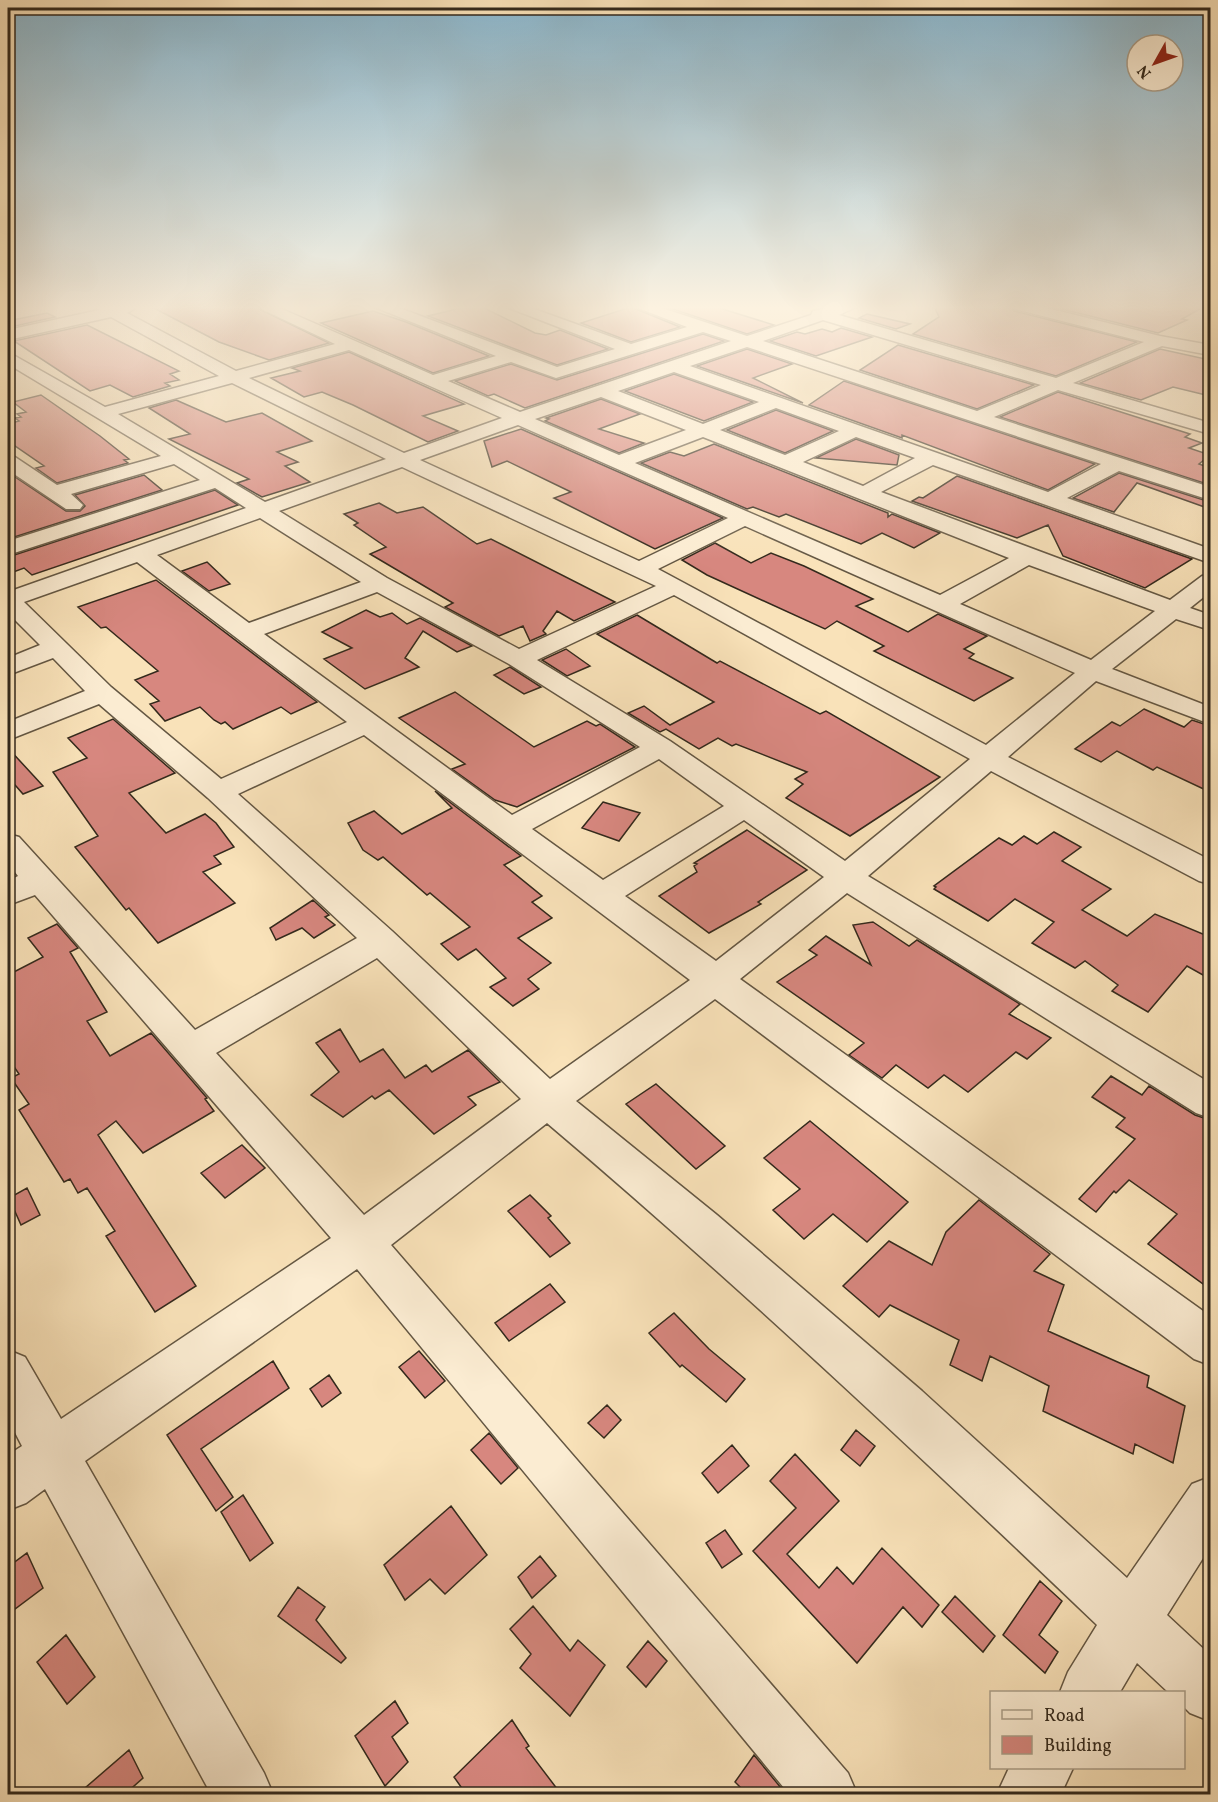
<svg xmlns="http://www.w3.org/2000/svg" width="1218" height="1802" font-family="Vollkorn,serif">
	<rect width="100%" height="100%" fill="#f9e2b9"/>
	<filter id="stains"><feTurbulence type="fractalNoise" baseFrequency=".00333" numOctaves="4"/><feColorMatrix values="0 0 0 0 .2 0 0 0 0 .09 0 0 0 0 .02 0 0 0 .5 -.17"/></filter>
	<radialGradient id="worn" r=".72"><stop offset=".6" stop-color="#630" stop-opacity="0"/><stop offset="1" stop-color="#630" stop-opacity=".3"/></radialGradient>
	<path fill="#d7877f" stroke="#33291c" stroke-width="1.5" d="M 150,306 L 253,306 L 329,343 L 269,360 L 219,342 Z
		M 480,306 L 535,333 L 546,335 L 560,330 L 608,349 L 557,365 L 428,316 L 465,307 Z
		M 664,306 L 713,306 L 774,325 L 747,334 Z
		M 934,306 L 1011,306 L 1014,311 L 1137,342 L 1056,376 L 913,334 L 939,317 Z
		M 1050,306 L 1205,306 L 1182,319 L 1187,320 L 1158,333 Z
		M 631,307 L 680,327 L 631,342 L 581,323 Z
		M 373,311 L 406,322 L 489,356 L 433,373 L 321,323 Z
		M 47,313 L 55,317 L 15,326 L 8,321 Z
		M 867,314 L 910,324 L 896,329 L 859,318 Z
		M 87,325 L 179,371 L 170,374 L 179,380 L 165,383 L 170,386 L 133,397 L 110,385 L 90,391 L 14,341 Z
		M 841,328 L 872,337 L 816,356 L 770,341 L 797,332 L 805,334 L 822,329 L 832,332 Z
		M 703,334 L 724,341 L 525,408 L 494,394 L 488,396 L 455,381 L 511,364 L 557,380 Z
		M 898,345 L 1034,385 L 977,409 L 860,370 Z
		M 747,349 L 792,364 L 753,378 L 803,403 L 697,366 Z
		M 1160,349 L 1210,360 L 1210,396 L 1173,387 L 1141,400 L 1080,383 Z
		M 349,352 L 464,404 L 423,416 L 458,431 L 428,442 L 353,405 L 322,392 L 304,397 L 271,378 L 300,371 L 292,368 Z
		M 674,374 L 753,402 L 704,421 L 625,391 Z
		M 844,381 L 1095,464 L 1048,490 L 902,435 L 902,438 L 809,405 Z
		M 1058,392 L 1190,434 L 1185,437 L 1202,443 L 1189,448 L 1210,455 L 1199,464 L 1210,468 L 1210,485 L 1000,417 Z
		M 41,395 L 100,436 L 129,459 L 124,460 L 128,463 L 57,483 L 36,468 L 44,466 L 8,441 L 8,424 L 19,421 L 15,418 L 21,417 L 17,414 L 26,412 L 13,402 Z
		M 601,399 L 640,414 L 599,429 L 644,443 L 619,453 L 545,421 L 549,419 L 546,418 Z
		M 176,400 L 226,422 L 262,413 L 312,441 L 277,452 L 298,462 L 285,466 L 310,482 L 262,497 L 237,483 L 249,479 L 169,439 L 190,434 L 149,408 Z
		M 776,410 L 833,431 L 785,453 L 727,430 Z
		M 521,429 L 723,518 L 655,549 L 554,498 L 571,492 L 507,461 L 492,467 L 484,441 Z
		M 856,439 L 899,455 L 897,465 L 816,458 Z
		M 714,444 L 888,513 L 888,517 L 892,514 L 940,533 L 914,548 L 882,533 L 861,544 L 786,514 L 779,517 L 753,507 L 747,509 L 641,463 L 670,452 L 684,456 Z
		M 1119,473 L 1210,502 L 1210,509 L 1137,483 L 1114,512 L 1073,498 Z
		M 12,475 L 66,511 L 80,511 L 85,506 L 75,495 L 144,475 L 162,490 L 8,539 L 8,476 Z
		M 957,476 L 1192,559 L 1145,588 L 1063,556 L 1048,525 L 1017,538 L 912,501 L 919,497 L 923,498 Z
		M 215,490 L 238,505 L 32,575 L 24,568 L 8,574 L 8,557 Z
		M 379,503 L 397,513 L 423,507 L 477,544 L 491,539 L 615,602 L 574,621 L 557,611 L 543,631 L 546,634 L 530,641 L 523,626 L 499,636 L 445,607 L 453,603 L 370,554 L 386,547 L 354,525 L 358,523 L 344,514 Z
		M 715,543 L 751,563 L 771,553 L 804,566 L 873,599 L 856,606 L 908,632 L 938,614 L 987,636 L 964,649 L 974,654 L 969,658 L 1013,678 L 974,701 L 874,651 L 884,646 L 837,621 L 825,629 L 707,575 L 682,560 Z
		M 207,562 L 230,584 L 209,591 L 182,571 Z
		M 156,580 L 317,702 L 291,714 L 281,707 L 233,729 L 225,722 L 221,724 L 214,720 L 200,707 L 165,721 L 150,704 L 159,701 L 135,680 L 158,671 L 106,627 L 101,628 L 78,607 Z
		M 366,610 L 380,617 L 392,613 L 407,624 L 420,618 L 472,646 L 457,652 L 423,631 L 405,658 L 419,667 L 365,689 L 324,659 L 352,648 L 322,632 Z
		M 637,615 L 717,663 L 720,661 L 820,714 L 826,711 L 940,777 L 850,836 L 786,798 L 803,784 L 795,779 L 807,772 L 736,744 L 732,746 L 718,738 L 699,749 L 666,729 L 660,732 L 628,713 L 644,706 L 670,725 L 714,702 L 597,634 Z
		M 566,649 L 590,666 L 567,676 L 542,660 Z
		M 510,667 L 541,687 L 524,694 L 494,675 Z
		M 455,692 L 534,747 L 587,721 L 596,726 L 600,724 L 635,747 L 517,807 L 495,800 L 452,769 L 465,764 L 399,718 Z
		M 1144,709 L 1184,727 L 1192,720 L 1210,726 L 1210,792 L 1157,767 L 1153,770 L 1117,751 L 1101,762 L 1075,749 L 1112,722 L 1120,726 Z
		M 113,719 L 175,773 L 129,793 L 166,833 L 205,814 L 216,823 L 234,847 L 214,856 L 221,864 L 203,872 L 235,903 L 158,943 L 129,908 L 126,910 L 75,847 L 98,836 L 53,772 L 87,758 L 68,738 Z
		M 8,748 L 43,786 L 23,794 L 8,777 Z
		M 435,791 L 521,856 L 504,865 L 542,896 L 532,902 L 552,918 L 518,938 L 551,963 L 528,979 L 539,989 L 513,1006 L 490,987 L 506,978 L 476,949 L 458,960 L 441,944 L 470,927 L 430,893 L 427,895 L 383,857 L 378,860 L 363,850 L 348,823 L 374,811 L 402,834 L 452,808 Z
		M 603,802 L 640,813 L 619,841 L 582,828 Z
		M 747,830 L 807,870 L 758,902 L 761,904 L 709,933 L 659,896 L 697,872 L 694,866 L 697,864 L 694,863 Z
		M 1054,832 L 1081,847 L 1062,861 L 1111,889 L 1082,910 L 1127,936 L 1155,914 L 1210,937 L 1210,979 L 1187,966 L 1148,1012 L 1112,991 L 1118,985 L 1085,961 L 1075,968 L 1032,943 L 1054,922 L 1015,899 L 988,921 L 934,889 L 936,887 L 934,886 L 999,838 L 1012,845 L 1024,836 L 1037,844 Z
		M 313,900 L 329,915 L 325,917 L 335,925 L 314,938 L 302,928 L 276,940 L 270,928 Z
		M 873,922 L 909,946 L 917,940 L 1020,1004 L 1009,1014 L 1051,1038 L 1027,1059 L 1016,1052 L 968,1092 L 944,1075 L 928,1088 L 896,1065 L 882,1078 L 849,1055 L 864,1043 L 777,982 L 817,955 L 809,950 L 826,936 L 871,965 L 853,925 Z
		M 57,924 L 78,948 L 70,952 L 107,1012 L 87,1021 L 110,1056 L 151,1033 L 207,1098 L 205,1099 L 214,1111 L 143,1153 L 116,1121 L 98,1135 L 196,1286 L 155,1312 L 106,1236 L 115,1231 L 87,1188 L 78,1193 L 70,1179 L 64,1182 L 19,1110 L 29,1104 L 11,1078 L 19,1074 L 8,1058 L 8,975 L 43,957 L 28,938 Z
		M 340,1029 L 360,1062 L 383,1049 L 405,1078 L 426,1065 L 432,1072 L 468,1050 L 500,1082 L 468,1097 L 476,1105 L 434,1134 L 389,1090 L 375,1099 L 372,1096 L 343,1117 L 311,1095 L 339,1072 L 316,1043 Z
		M 1111,1076 L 1142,1095 L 1149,1086 L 1195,1115 L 1210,1120 L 1210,1289 L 1148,1244 L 1177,1214 L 1129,1180 L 1116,1193 L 1114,1191 L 1096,1212 L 1079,1199 L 1135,1139 L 1116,1127 L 1125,1118 L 1092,1097 Z
		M 656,1084 L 725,1146 L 696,1169 L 626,1104 Z
		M 810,1121 L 908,1202 L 867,1242 L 833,1214 L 804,1239 L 773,1210 L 800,1189 L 764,1158 Z
		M 242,1145 L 265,1168 L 225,1198 L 201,1173 Z
		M 27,1188 L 40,1215 L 21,1225 L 9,1198 Z
		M 530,1195 L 551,1216 L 548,1218 L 570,1243 L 550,1257 L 508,1211 Z
		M 979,1200 L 1050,1254 L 1034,1271 L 1064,1285 L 1048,1331 L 1149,1376 L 1147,1387 L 1185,1406 L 1173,1463 L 1135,1444 L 1133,1454 L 1043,1411 L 1049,1386 L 990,1356 L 982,1381 L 950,1365 L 959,1340 L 890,1305 L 879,1317 L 843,1286 L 889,1241 L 932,1265 L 946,1232 Z
		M 550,1284 L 565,1302 L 509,1341 L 495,1323 Z
		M 674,1313 L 709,1349 L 745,1379 L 726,1402 L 682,1365 L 680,1367 L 649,1333 Z
		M 419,1351 L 445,1381 L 425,1398 L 399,1367 Z
		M 273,1361 L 289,1388 L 201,1449 L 233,1497 L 216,1511 L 167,1435 Z
		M 329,1375 L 341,1393 L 322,1407 L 310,1389 Z
		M 607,1405 L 621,1420 L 604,1438 L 588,1423 Z
		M 856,1430 L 875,1446 L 860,1466 L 841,1450 Z
		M 489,1433 L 518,1468 L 501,1484 L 471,1450 Z
		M 732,1445 L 749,1466 L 718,1493 L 702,1473 Z
		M 795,1454 L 839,1501 L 787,1554 L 819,1588 L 837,1567 L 853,1584 L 882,1548 L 939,1605 L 922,1627 L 903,1607 L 857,1663 L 753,1551 L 796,1508 L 770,1481 Z
		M 243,1495 L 273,1543 L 250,1561 L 221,1512 Z
		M 451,1506 L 487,1555 L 445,1594 L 430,1579 L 405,1600 L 384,1565 Z
		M 725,1530 L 742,1554 L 722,1568 L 706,1543 Z
		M 27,1553 L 43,1588 L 15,1609 L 8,1591 L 8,1567 Z
		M 540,1556 L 556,1576 L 532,1598 L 518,1577 Z
		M 1040,1581 L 1062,1601 L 1039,1635 L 1058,1652 L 1045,1673 L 1003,1635 Z
		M 298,1587 L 325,1607 L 316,1620 L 346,1658 L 341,1663 L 278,1616 Z
		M 955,1596 L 995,1636 L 983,1652 L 942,1612 Z
		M 533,1606 L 570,1651 L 578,1640 L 605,1665 L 570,1716 L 520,1668 L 531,1654 L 510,1629 Z
		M 66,1635 L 95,1677 L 67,1704 L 37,1662 Z
		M 648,1641 L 667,1661 L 646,1687 L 627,1667 Z
		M 395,1701 L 408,1723 L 392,1737 L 408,1762 L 385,1786 L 355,1736 Z
		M 512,1720 L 529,1746 L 526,1748 L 561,1794 L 466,1794 L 454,1777 Z
		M 129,1750 L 143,1778 L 125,1794 L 78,1794 Z
		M 754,1755 L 786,1794 L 747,1794 L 735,1782 Z"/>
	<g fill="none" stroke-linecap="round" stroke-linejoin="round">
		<g stroke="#645743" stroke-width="3">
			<path id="minor" d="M 95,306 L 132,306 L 134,309 L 127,313 L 236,371 L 335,344 L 255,306 L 275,306 L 433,375 L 496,356 L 372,306 L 394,306 L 557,367 L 615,349 L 504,306 L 526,306 L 631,344 L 687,327 L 633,306 L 656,306 L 747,336 L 811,315 L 813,311 L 835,306 L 858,306 L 839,315 L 1056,378 L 1144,342 L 1015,309 L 1013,306 L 1039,306 L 1160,336 L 1210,345 L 1210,355 L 1162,346 L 1073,383 L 1210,423 L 1210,434 L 1058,390 L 994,417 L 1210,487 L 1210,500 L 1119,471 L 1067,498 L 1210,549 L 1210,563 L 933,465 L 881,492 L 1170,600 L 1202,576 L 1210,574 L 1210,592 L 1190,608 L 1210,615 L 1210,630 L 1176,619 L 1112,669 L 1210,707 L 1210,724 L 1096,681 L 1008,757 L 1210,860 L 1210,884 L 1199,881 L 991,771 L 868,876 L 1210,1083 L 1210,1118 L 1196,1113 L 847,893 L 740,979 L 1210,1316 L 1210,1365 L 1194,1359 L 715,999 L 576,1101 L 717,1215 L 922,1391 L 1127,1578 L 1192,1484 L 1210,1477 L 1210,1547 L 1167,1615 L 1210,1655 L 1210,1721 L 1190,1713 L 1184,1707 L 1184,1692 L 1168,1692 L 1137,1663 L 1120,1692 L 1060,1692 L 1068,1672 L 1097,1625 C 917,1453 737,1284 547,1123 L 391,1245 L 848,1773 L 857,1794 L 789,1794 L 357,1269 L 85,1461 L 264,1773 L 273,1794 L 211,1794 L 45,1489 L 26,1503 L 8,1510 L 8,1455 L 22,1446 L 8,1419 L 8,1350 L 25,1357 L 61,1419 L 331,1238 L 35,895 L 8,905 L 8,881 L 18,876 L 8,863 L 8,834 L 19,837 L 195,1030 L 357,938 L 208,798 L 99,704 L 8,740 L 8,722 L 85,691 L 53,658 L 8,675 L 8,658 L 40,645 L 8,613 L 8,592 L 246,508 L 215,488 L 8,555 L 8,541 L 200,480 L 174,464 L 71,494 L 83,505 L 80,509 L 66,509 L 8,470 L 8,455 L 15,457 L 57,485 L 161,456 L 8,364 L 8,352 L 105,407 L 219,376 L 111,317 L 8,340 L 8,330 L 99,310 ZM 823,320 L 1041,385 L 977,411 L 763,341 ZM 703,332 L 731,341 L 520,412 L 448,381 L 511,362 L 556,378 ZM 747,347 L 1101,464 L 1048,492 L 690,366 ZM 349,350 L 502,418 L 404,453 L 249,378 ZM 674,372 L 759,402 L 703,424 L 618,391 ZM 232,383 L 386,459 L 265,502 L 118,414 ZM 601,397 L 686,430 L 619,455 L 535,419 ZM 776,408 L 839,431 L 785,455 L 720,430 ZM 518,425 L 728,518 L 639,561 L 420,460 ZM 703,437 L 1009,558 L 940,595 L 635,463 ZM 856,437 L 915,458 L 863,486 L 803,462 ZM 402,467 L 656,586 L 519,649 L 387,578 L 279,511 ZM 260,518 L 361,582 L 249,623 L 157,555 ZM 745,526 L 1075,673 L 986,745 L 658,569 ZM 137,562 L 347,722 L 221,779 L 111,687 L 24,602 ZM 1029,565 L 1155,611 L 1091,660 L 960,604 ZM 377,592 L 509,664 L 640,747 L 512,815 L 264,634 ZM 674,595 L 970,759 L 845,861 L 670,741 L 537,660 ZM 364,735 L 690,980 L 550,1079 L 392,931 L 238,794 ZM 659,759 L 724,806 L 603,880 L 532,829 ZM 744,820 L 824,877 L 716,961 L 625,896 ZM 377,958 L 521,1099 L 364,1215 L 216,1053 Z
				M 1009,1768 L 1073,1768 L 1061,1794 L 997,1794 Z"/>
		</g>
		<use href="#minor" fill="#fbecd2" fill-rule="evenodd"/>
	</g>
	<linearGradient id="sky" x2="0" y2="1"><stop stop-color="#8ab8d0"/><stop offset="0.55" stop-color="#fcf2e0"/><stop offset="1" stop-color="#fcf2e0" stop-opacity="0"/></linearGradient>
	<rect width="1218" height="559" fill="url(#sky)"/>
	<rect width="1218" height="1802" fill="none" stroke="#f9e2b9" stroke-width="30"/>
	<rect x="9" y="9" width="1200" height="1784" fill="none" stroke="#33291c" stroke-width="3"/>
	<rect x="15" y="15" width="1188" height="1772" fill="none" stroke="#33291c" stroke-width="1.5"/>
	<rect x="990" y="1691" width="195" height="78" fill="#fbecd2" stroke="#ab9e89" stroke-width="1.5"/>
	<rect x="1002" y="1710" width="30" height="9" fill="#fbecd2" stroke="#ab9e89" stroke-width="1.5"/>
	<text x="1044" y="1721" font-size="18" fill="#33291c">Road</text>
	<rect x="1002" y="1736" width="30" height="18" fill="#d7877f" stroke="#ab9e89" stroke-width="1.5"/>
	<text x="1044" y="1751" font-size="18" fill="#33291c">Building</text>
	<g transform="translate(1155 63) rotate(230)"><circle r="28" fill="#fbecd2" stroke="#ab9e89" stroke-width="1.5"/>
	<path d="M0-4.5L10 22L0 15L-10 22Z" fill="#8f2418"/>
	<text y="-9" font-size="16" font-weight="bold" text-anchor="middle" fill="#33291c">N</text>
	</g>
	<rect width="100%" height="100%" filter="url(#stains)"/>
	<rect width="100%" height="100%" fill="url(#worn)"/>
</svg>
